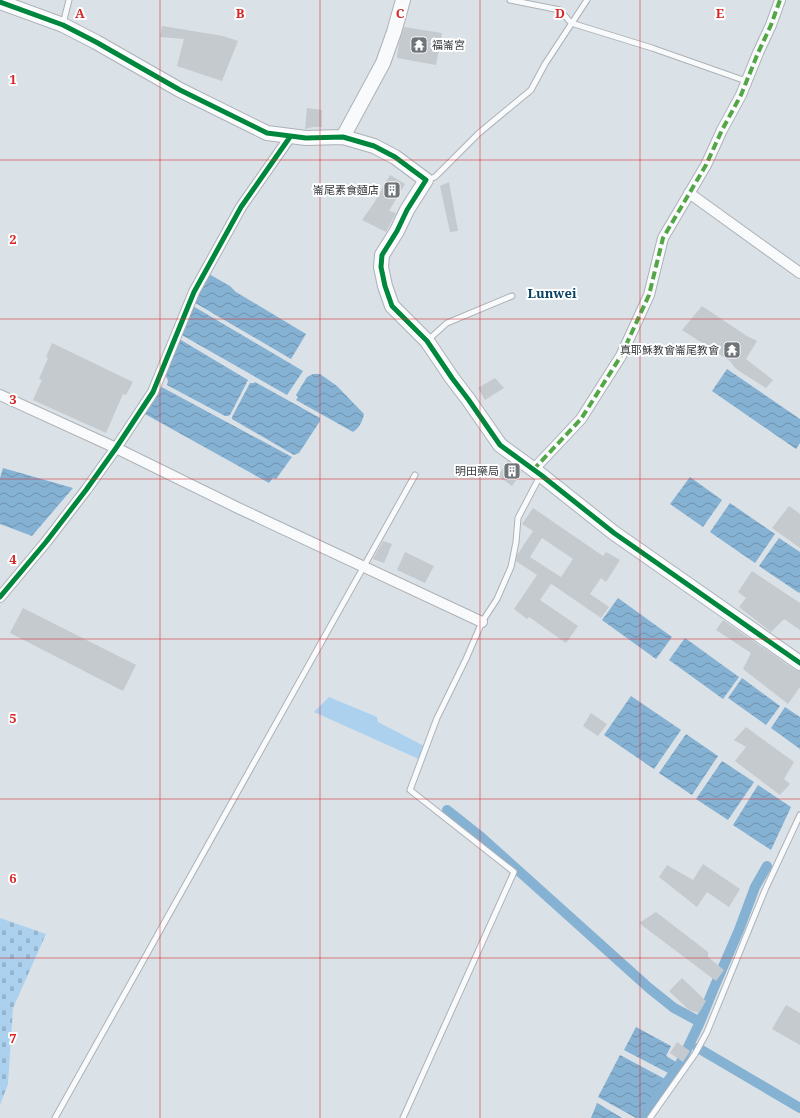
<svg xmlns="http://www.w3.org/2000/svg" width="800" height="1118" font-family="'Noto Serif','Noto Sans TC',serif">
	<defs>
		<pattern id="cemetery-stones" width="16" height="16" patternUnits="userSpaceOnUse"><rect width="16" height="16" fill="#acd1ee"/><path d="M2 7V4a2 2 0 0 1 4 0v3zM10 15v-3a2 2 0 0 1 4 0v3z" fill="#95b4cd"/></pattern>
		<pattern id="water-waves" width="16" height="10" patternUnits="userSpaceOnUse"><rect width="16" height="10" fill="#85b1d3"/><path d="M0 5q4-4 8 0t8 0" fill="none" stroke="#6e91ad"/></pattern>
	</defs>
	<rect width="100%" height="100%" fill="#dae1e7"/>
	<path fill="#acd1ee" d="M 329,697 L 377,717 L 378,722 L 426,747 L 421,760 L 314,712 Z"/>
	<path fill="url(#cemetery-stones)" d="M 0,918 L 46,934 L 13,1008 L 8,1084 L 0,1105 Z"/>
	<path fill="url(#water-waves)" d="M 209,274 L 230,286 L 236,292 L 306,334 L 291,359 L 192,301 L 203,277 Z
		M 193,306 L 303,371 L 287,395 L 180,334 Z
		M 178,340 L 181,340 L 248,380 L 230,415 L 228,416 L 225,416 L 167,385 L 168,381 L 167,378 L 165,376 Z
		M 727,369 L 800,419 L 800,443 L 796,449 L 712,391 Z
		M 313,374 L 320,374 L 337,386 L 364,414 C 363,420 359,429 353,432 L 296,400 L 298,397 L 296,395 L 307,377 Z
		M 255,382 L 320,418 L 320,421 L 299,453 L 294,455 L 232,419 L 232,417 L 250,383 L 254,383 Z
		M 156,384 L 292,457 L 276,479 L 273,478 L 269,483 L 145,414 L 144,411 Z
		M 3,468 L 73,488 L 32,536 L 0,524 L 0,478 Z
		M 690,477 L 722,500 L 703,527 L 670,504 Z
		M 730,503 L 775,534 L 755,563 L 710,532 Z
		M 779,538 L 800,552 L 800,592 L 799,593 L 759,566 Z
		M 618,598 L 672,637 L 656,659 L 602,620 Z
		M 685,638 L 739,677 L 723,699 L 669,660 Z
		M 742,678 L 780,706 L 766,725 L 728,698 Z
		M 631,696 L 681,730 L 654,769 L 604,735 Z
		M 785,707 L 800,717 L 800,749 L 771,728 Z
		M 686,734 L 718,756 L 692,795 L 659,773 Z
		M 722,761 L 754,782 L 728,820 L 696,799 Z
		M 758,785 L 791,807 L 771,850 L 733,825 Z
		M 636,1027 L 671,1046 L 666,1056 L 678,1063 L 672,1075 L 624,1050 Z
		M 620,1055 L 665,1079 L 639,1118 L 636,1118 L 598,1097 Z
		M 597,1103 L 622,1118 L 591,1118 Z"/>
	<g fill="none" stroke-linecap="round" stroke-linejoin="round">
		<path stroke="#85b1d3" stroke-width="10" d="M 447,810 L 481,837 L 649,988 L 674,1008 L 700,1022
			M 698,1048 L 800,1108
			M 642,1118 L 680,1064 L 700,1022 L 713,990 L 739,930 L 755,887 L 767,866"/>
	</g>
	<path fill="#c5cacf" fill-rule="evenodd" d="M 162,26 L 223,36 L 238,41 L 222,81 L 177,66 L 184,39 L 160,37 Z
		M 404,27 L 442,33 L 436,65 L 397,58 L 399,43 Z
		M 307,108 L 322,110 L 322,127 L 313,127 L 305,129 Z
		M 390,175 L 405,184 L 389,211 L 396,213 L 386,232 L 362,220 L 374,203 Z
		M 449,182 L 458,231 L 450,232 L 440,186 Z
		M 702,306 L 747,336 L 757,341 L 746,359 L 773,380 L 766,388 L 736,369 L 730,361 L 682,330 Z
		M 52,343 L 133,382 L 126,395 L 123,394 L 106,433 L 33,400 L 42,380 L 39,379 L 48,358 L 46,357 Z
		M 495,378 L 504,388 L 485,400 L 478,388 Z
		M 508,461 L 522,472 L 512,486 L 498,476 Z
		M 789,506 L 800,514 L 800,548 L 772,528 Z
		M 533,508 L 603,556 L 606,552 L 620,560 L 606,582 L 601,578 L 590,594 L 609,607 L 601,618 L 553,585 L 551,584 L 540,600 L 578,626 L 566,643 L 529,617 L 527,619 L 514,609 L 537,575 L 516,561 L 517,555 L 533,531 L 522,524 ZM 542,538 L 573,559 L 561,577 L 530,557 Z
		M 383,541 L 392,544 L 384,563 L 373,559 Z
		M 405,552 L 434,566 L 425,583 L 397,570 Z
		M 752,571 L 800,603 L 800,630 L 784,619 L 771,632 L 739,607 L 746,598 L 738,592 Z
		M 23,608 L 136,665 L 123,691 L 10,633 Z
		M 723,620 L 795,670 L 800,671 L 800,687 L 788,704 L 743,669 L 751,653 L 716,630 Z
		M 591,713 L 607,724 L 598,736 L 583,726 Z
		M 746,727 L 794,762 L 784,779 L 790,784 L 780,795 L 735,761 L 746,747 L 734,740 Z
		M 703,864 L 740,889 L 729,907 L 707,892 L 697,907 L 659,877 L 667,865 L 693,880 Z
		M 656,912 L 708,952 L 708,957 L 724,970 L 716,981 L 639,923 Z
		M 682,978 L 706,1001 L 699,1013 L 689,1010 L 669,991 Z
		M 786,1005 L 800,1013 L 800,1045 L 772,1029 Z
		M 677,1042 L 690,1051 L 683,1062 L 670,1053 Z"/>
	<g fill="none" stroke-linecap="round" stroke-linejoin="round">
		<g stroke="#adb2b7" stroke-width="7">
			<path id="lane" d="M 510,0 L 560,10 L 571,23 L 652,48 L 746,81
				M 63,24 L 69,0
				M 426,180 L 435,177 L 479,133 L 531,90 L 545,64 L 587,0
				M 428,340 L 447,323 L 512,296
				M 55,1118 L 415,475
				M 403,1118 L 514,872 L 410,790 L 437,718 L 466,659 L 482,622 L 497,599 L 511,567 L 516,542 L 518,518 L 540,476
				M 650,1118 L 695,1054 L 707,1032 L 765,890 L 800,815"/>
		</g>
		<g stroke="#adb2b7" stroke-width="12">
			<path id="street" d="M 689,193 L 800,273
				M 0,395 L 116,448 L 236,507 L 482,622
				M 533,470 L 581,419 L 621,356 L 649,295 L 663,238 L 706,165 L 722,130 L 741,95 L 758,53 L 771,25 L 780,0
				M 0,597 L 46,542 L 86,490 L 116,448 L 153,392 L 194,292 L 241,207 L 290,137"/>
		</g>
		<g stroke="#adb2b7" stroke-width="16">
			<path id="secondary" d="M 0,2 L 63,25 L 96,42 L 180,90 L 267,133 L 306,138 L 343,137 L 374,146 L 395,157 L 426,180 L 407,210 L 397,231 L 382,255 L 381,267 L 385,286 L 392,306 L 427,341 L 452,378 L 468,399 L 500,445 L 541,475 L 614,533 L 800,663
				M 343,137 L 383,63 L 394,32 L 403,0"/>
		</g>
		<use href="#lane" stroke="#f9fafb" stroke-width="5"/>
		<use href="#street" stroke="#f9fafb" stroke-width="10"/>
		<use href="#secondary" stroke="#f9fafb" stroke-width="14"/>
		<path stroke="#53a646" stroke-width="4" stroke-dasharray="8 4" stroke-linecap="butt" d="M 533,470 L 581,419 L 621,356 L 649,295 L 663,238 L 706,165 L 722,130 L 741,95 L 758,53 L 771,25 L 780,0"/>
		<g stroke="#fff" stroke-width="8">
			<path id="cycleway" d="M 0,2 L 63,25 L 96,42 L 180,90 L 267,133 L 306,138 L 343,137 L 374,146 L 395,157 L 426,180 L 407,210 L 397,231 L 382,255 L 381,267 L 385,286 L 392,306 L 427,341 L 452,378 L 468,399 L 500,445 L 541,475 L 614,533 L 800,663
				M 0,597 L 46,542 L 86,490 L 116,448 L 153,392 L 194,292 L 241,207 L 290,137"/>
		</g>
		<use href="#cycleway" stroke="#00873e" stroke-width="5"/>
	</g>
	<path fill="none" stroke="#d62828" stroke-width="1" stroke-opacity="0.55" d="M 160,0 L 160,1118M 320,0 L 320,1118M 480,0 L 480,1118M 640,0 L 640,1118M 0,160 L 800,160M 0,319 L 800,319M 0,479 L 800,479M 0,639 L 800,639M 0,799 L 800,799M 0,958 L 800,958"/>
	<defs>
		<g id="temple-square" transform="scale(0.9)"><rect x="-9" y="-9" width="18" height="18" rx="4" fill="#6f7479" stroke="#fff"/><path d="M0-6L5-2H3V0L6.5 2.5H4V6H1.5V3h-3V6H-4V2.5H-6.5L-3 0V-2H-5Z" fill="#fff"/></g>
		<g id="building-square" transform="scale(0.9)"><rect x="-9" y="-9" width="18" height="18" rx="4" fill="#6f7479" stroke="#fff"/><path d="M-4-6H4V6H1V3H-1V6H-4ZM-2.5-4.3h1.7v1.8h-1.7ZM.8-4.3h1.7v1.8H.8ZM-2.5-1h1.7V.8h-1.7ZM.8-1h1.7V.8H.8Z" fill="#fff"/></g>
	</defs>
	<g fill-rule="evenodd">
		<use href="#temple-square" x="419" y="45"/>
		<use href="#building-square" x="392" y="190"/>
		<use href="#temple-square" x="732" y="350"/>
		<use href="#building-square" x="512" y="471"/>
	</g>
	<g text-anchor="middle" stroke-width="4" stroke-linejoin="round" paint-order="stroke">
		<g font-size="11" fill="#353a3e" stroke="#fff" text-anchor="end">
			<text x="432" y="49" text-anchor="start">福崙宮</text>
			<text x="379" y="194">崙尾素食麵店</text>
			<text x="719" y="354">真耶穌教會崙尾教會</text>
			<text x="499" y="475">明田藥局</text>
		</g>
		<g font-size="13" font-weight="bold" fill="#0a4264" stroke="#fff">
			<text x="552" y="298">Lunwei</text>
		</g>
	</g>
	<g font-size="13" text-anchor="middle" font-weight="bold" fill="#d62828" stroke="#fff" stroke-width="4" stroke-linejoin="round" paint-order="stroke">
		<text x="80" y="18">A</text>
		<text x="240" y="18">B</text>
		<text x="400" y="18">C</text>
		<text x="560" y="18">D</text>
		<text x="720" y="18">E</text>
		<text x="13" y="84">1</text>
		<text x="13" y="244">2</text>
		<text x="13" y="404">3</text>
		<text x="13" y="564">4</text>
		<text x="13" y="723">5</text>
		<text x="13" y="883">6</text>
		<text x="13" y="1043">7</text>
	</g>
</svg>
